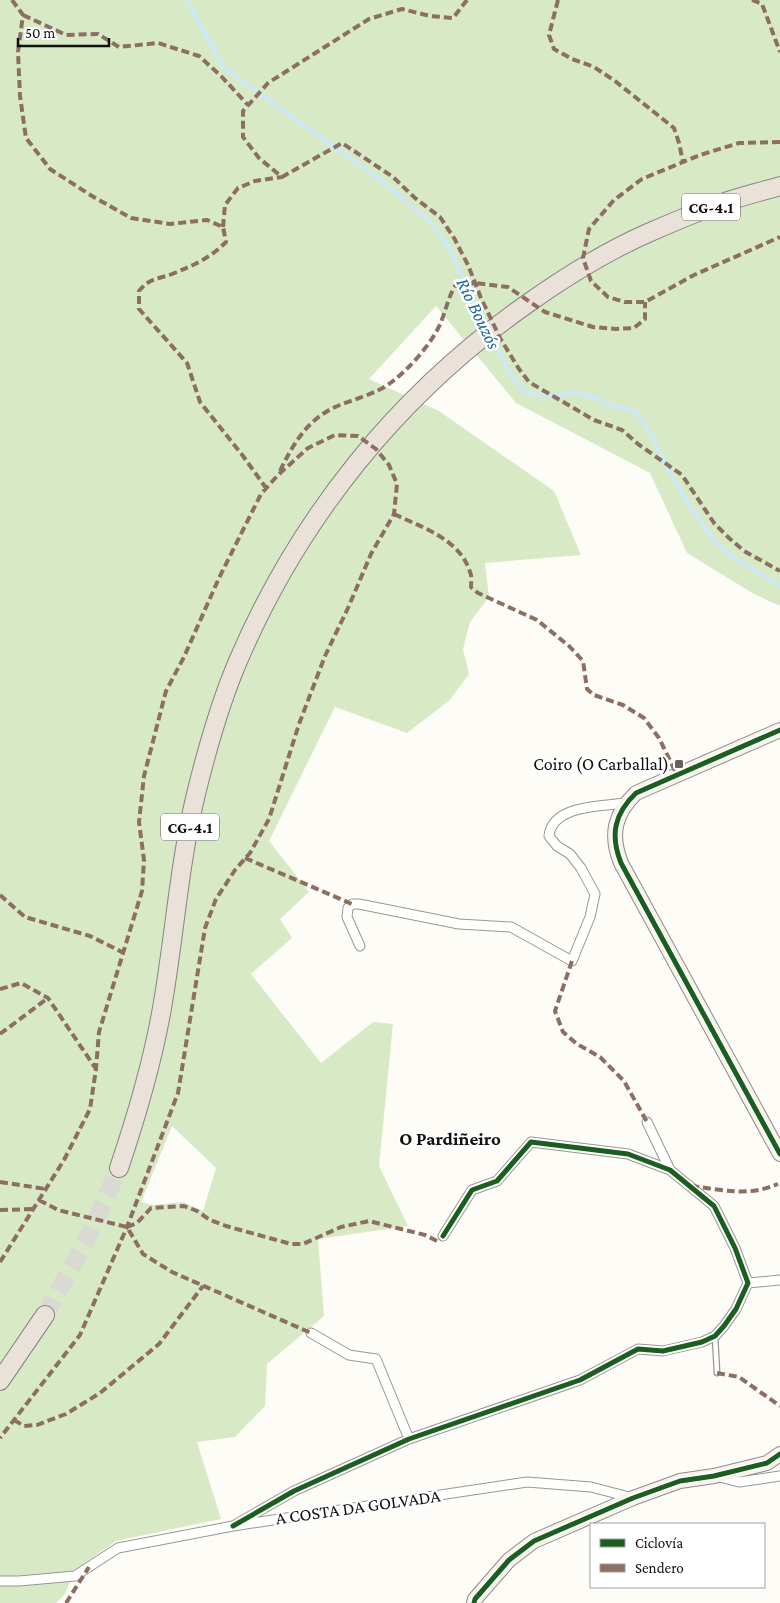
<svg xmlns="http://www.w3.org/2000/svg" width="780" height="1603" font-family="'Crimson Pro',serif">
	<rect width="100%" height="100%" fill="#fdfcf7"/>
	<path fill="#d8eac5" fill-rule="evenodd" d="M 0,0 L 780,0 L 780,606 L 754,594 L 687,553 L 650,473 L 516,403 L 436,306 L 369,379 L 439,411 L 554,491 L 581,555 L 485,563 L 489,597 L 470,622 L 463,649 L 469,674 L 450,700 L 407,733 L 335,707 L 269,841 L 309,892 L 280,919 L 292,938 L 251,974 L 321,1063 L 373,1022 L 393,1024 L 379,1166 L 408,1226 L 318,1239 L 324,1316 L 267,1364 L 265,1406 L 235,1437 L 197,1442 L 221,1519 L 116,1541 L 75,1570 L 65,1594 L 56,1603 L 0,1603 ZM 172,1126 L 216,1168 L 203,1211 L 183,1202 L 153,1205 L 141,1202 Z"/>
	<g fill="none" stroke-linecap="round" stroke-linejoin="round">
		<path stroke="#cde8f7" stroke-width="4" d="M 187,0 L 224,68 L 382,181 L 428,220 L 447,244 L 475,304 L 485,329
			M 490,337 C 503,357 508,377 527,394 L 557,396 L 575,392 L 600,399 L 606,404 L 634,411 L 640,417 L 652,436 L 665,464 L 689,505 L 715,542 L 732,557 L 780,585"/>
		<path stroke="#dad9d4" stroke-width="18" stroke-dasharray="18 9" stroke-linecap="butt" d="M 45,1315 L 91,1231 L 119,1168"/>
		<g stroke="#979795" stroke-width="7">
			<path id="lane" d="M 715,1336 L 717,1373"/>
		</g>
		<g stroke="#979795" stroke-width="11">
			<path id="street" d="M 360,946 L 347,917 L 348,908 L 352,904 L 359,904 L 459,924 L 511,927 L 572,961 L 590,917 L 595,894 L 581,868 L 570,854 L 557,846 L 549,836 C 552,805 602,806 626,803
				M 647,1122 L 670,1170
				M 748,1283 L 780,1280
				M 311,1333 L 349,1355 L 376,1359 L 409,1439
				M 716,1476 L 739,1482 L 780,1476
				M 233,1526 L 294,1491 L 409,1439 L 580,1380 L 638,1349 L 663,1351 L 702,1342 L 715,1336 L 724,1326 L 736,1309 L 748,1283 L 735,1248 L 714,1206 L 670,1170 L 628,1154 L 531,1142 L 497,1181 L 472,1190 L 443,1236
				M 0,1581 L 19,1581 L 75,1576 L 118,1548 L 233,1526 L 527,1482 L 591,1487 L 633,1498"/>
		</g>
		<g stroke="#8e8d8b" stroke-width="16">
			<path id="secondary" d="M 780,730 L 636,793 C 614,814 610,835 621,863 L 780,1154
				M 474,1603 L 475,1599 L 509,1560 L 534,1541 L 633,1498 L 680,1481 L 714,1476 L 767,1463 L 780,1454"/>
		</g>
		<g stroke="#858482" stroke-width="20">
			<path id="highway" d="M 119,1168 C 138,1112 155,1054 164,996 C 175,929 180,860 196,794 C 207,749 220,703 238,661 C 300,516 399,394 527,304 C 565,277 605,252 648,233 C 671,223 695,213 719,204 C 739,197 760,192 780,186
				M 0,1381 L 45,1315"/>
		</g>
		<use href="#lane" stroke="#fffffe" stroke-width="4.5"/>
		<use href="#street" stroke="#fffffe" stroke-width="9"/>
		<use href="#secondary" stroke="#f6f4eb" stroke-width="14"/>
		<use href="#highway" stroke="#eae1d8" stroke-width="18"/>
		<path stroke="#8d6e63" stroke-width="4" stroke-dasharray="8 4" stroke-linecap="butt" d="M 12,0 L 23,15 L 18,52 L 20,96 L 26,138 L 50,169 L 92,196 L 131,218 L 170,224 L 207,220 L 223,227 L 226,242 C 209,259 194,265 172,274 C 156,280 151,277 139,291 L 139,309 L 187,363 L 200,402 L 243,456 L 266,488
			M 467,0 L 453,18 L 430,16 L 402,9 L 369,19 L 268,83 L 243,111 L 243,137 L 259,158 L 282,177 L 342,143 L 393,177 L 415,198 L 440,217 L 454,238 L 468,265 L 481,298 L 500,338 L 519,369 L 529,382 L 594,420 L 622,430 L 638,444 L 682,475 L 714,523 L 729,538 L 744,551 L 780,571
			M 558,0 L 549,35 L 554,49 L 572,59 L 594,67 L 615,81 L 674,128 L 679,143 L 683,162
			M 752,0 L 762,4 L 780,52
			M 23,15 L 66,35 L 98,34 L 119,47 L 158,43 L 199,56 L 221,76 L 248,105
			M 780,142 L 739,143 L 700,155 L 642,179 L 614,200 L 589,229 L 583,258 L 591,281 L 608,297 L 625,302 L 645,302 L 694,275 L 780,237
			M 223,227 L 225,205 L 238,188 L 255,181 L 282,177
			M 280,471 C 294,442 309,417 340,405 C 358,398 378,393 393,381 C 410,368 433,342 441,322 C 446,310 448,298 455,286 L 475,283 L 508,287 L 545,312 L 593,327 L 616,329 L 634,328 L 645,319 L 645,302
			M 394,514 C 421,527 460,539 470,572 C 472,576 471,583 471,587 L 478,593 L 537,620 L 569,646 L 583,661 L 587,689 L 594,695 L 623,705 L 644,718 L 659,738 L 677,775
			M 245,858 L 352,904
			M 0,895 L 25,917 L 90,936 L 122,952
			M 572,961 L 555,1011 L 563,1032 L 577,1044 L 600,1057 L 624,1081 L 647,1122
			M 0,989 L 21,983 L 48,998 L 96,1069
			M 0,1034 L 48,998
			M 0,1182 L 46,1189
			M 691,1186 C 724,1190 747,1197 778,1184
			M 39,1200 L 58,1210 L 127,1227 L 143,1254 L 172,1272 L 311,1333
			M 0,1210 L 33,1209
			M 127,1227 L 137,1223 L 151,1208 L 184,1206 L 197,1211 L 210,1220 L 226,1226 L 291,1244 L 303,1244 L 341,1227 L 369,1221 L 425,1235 L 437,1241 L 443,1236
			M 0,1262 L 64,1160 L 90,1109 L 96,1069 L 99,1032 L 142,891 L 144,860 L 139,822 L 144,776 L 166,691 L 184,657 L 219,578 L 261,494 L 278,475 L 308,448 L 335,435 L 358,436 L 376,449 L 389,465 L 397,484 L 394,514 L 371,554 L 348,608 L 325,656 L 299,724 L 269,819 L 250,853 L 235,870 L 216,899 L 205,928 L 178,1093 L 127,1227 L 80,1335 L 0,1438
			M 717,1373 L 739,1377 L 780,1406
			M 14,1420 L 24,1426 L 37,1425 L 66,1414 L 100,1393 L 159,1344 L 203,1286
			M 66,1603 L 89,1567"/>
		<g stroke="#fff" stroke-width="8">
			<path id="cycleway" d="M 780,730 L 636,793 C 614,814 610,835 621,863 L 780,1154
				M 233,1526 L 294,1491 L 409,1439 L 580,1380 L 638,1349 L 663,1351 L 702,1342 L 715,1336 L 724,1326 L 736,1309 L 748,1283 L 735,1248 L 714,1206 L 670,1170 L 628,1154 L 531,1142 L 497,1181 L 472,1190 L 443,1236
				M 474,1603 L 475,1599 L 509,1560 L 534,1541 L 633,1498 L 680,1481 L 714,1476 L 767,1463 L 780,1454"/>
		</g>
		<use href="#cycleway" stroke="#1b5e20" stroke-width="5"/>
	</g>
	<rect fill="#646362" stroke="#fff" stroke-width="2" x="674" y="759" width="10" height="10" rx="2.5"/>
	<g text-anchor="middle" stroke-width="5" stroke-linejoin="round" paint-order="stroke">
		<g fill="#fff" stroke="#585858" stroke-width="1">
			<rect x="682" y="193.5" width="58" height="27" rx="4"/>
			<rect x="161" y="813.5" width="58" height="27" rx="4"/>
		</g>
		<g font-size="16" font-weight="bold" fill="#111">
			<text x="711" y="213">CG-4.1</text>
			<text x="190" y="833">CG-4.1</text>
		</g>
		<g font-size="18" fill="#111" stroke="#fff" text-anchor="end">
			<text x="669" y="770">Coiro (O Carballal)</text>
		</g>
		<g font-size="18" fill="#111" stroke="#fff">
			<text transform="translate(358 1507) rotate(-8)" y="6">A COSTA DA GOLVADA</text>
		</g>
		<g font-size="19" font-style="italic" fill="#1768a6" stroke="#fff">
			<text transform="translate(479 313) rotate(64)" y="7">Río Bouzós</text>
		</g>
		<g font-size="19" font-weight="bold" fill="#111" stroke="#fff">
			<text x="450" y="1145">O Pardiñeiro</text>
		</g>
	</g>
	<rect x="590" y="1523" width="175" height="65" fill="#ffffff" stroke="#a0a0a0"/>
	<rect x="600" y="1539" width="25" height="8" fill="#1b5e20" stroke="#a0a0a0"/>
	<text x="635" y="1548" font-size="15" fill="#111111">Ciclovía</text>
	<rect x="600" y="1564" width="25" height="8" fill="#8d6e63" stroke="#a0a0a0"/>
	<text x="635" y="1573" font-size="15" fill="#111111">Sendero</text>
	<path d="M18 38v8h91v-8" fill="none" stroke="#111111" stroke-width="2.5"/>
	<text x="25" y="38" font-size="15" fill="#111111" stroke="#ffffff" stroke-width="4" paint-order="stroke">50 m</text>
</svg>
